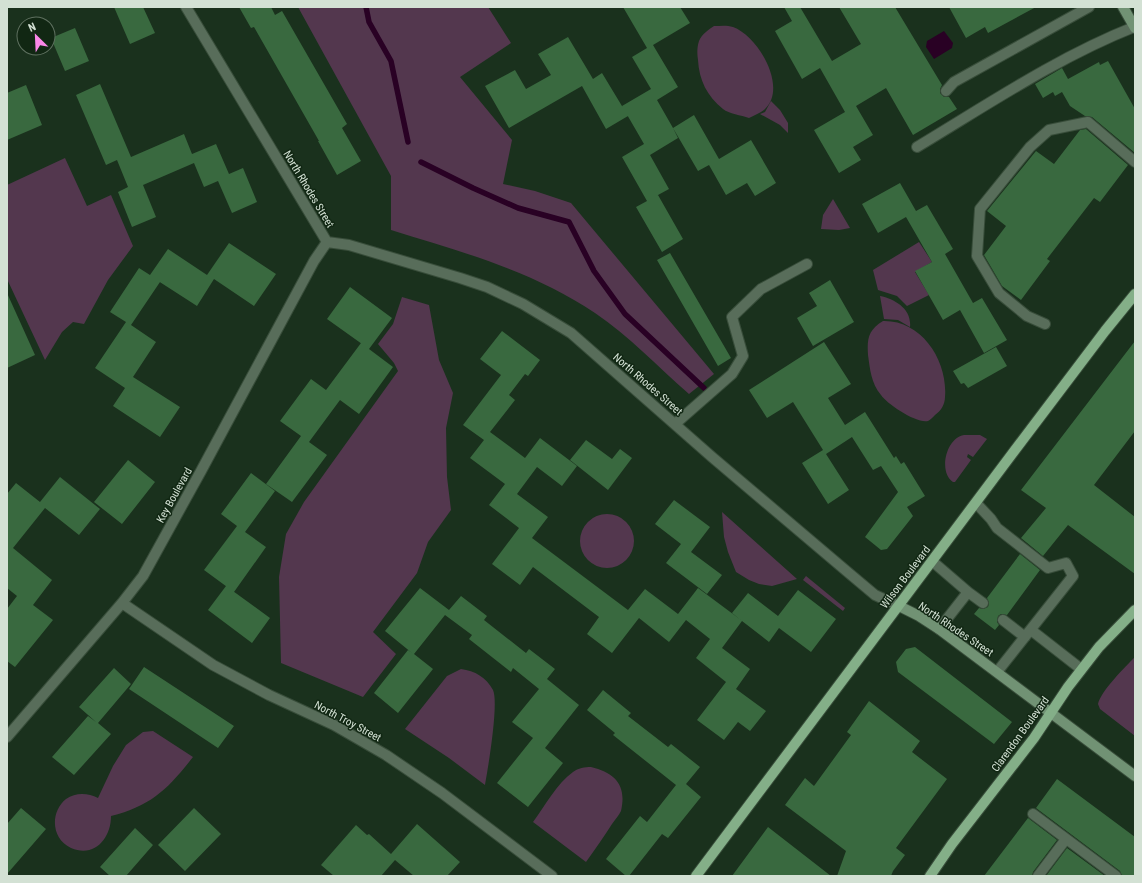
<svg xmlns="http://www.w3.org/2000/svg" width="1142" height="883" font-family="'Roboto Condensed',sans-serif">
	<rect width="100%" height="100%" fill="#1a311d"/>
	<path fill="#53374e" d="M 298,7 L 488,7 L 511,43 L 460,77 L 512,140 L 503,184 L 535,191 L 571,203 L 714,374 L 689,394 C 658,367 629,336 595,313 C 533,271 462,252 391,230 L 391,176 Z
		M 714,26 C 720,26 727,25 733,27 C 758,36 788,87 765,109 C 761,113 754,115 749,118 C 741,115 729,114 723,109 C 707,96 699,80 698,60 C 697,54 697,47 699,41 C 702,34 708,30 714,26 Z
		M 771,101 L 780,110 L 788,123 L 788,133 L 780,125 L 760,114 L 765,112 Z
		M 65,158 L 87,206 L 111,195 L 133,246 L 108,280 L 84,324 L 73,322 L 62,332 L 45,360 L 7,279 L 7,185 Z
		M 833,199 L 850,228 L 839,230 L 821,229 L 823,215 Z
		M 919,242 L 932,262 L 915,272 L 929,295 L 907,306 L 897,296 L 878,290 L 873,270 Z
		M 880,296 C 895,299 912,309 910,327 L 898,320 L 884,319 Z
		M 402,297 L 429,305 L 439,360 L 453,393 L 446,428 L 447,477 L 451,510 L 428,542 L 417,573 L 373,632 L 396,654 L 363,697 L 281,663 L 279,577 L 286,534 L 304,502 L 398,371 L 394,363 L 378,344 L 393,324 Z
		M 883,321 C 922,320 948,361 945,397 C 945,404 941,411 935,415 C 933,417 930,420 928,421 C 917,424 887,404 881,395 C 871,383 870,369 868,355 C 867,339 868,330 883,321 Z
		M 964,435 L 980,435 L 987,439 L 973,457 L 968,454 L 967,457 L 971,460 L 955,482 L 953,482 C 938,472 946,438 964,435 Z
		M 722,512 L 797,579 L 772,586 L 759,584 L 749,580 L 736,572 L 728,552 L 724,537 Z
		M580 541a27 27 0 1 1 54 0a27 27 0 1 1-54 0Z
		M 806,576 L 845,608 L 843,611 L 803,580 Z
		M 1135,657 L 1135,736 L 1100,709 L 1098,704 C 1101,691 1125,667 1135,657 Z
		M 461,669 C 475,671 486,677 493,690 C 499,703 488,768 485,785 L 449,758 L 405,729 L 447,676 Z
		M 153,731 L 193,757 C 168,789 151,806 111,816 C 111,838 95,858 71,848 C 51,839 50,812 66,799 C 76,792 88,793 98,798 L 113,766 L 126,745 L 143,732 Z
		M 591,767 C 615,773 627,785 621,811 C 619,815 615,820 612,824 C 604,837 595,849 586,862 L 533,822 C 545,806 557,783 573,772 C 578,768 585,767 591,767 Z"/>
	<path fill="#290124" d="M 944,31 L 953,43 L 952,48 L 934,59 L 926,47 L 927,41 Z"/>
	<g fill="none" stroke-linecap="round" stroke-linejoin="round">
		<path stroke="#290124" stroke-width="5.5" d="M 366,7 L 369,22 L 391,61 L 408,142
			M 421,162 L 473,188 L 518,208 L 569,222 L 594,271 L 625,314 L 704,388"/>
	</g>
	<path fill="#39693f" d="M 114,7 L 143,7 L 155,33 L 130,44 Z
		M 239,7 L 271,7 L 275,15 L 282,11 L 347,124 L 342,128 L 361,161 L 337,175 L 318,141 L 319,141 L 254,27 L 251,28 Z
		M 623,7 L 680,7 L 690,23 L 653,45 L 678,87 L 657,100 L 673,128 L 694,115 L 719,159 L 751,140 L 776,183 L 755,196 L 747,183 L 726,195 L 709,165 L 698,171 L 673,128 L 678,138 L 650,155 L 669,189 L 647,201 L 622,157 L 644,144 L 622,106 L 651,89 L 632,57 L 647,48 Z
		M 784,7 L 800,7 L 832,61 L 861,44 L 839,7 L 895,7 L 942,85 L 940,89 L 940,93 L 944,97 L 949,97 L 957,109 L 913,135 L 886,88 L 856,106 L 873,135 L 853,147 L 861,160 L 839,173 L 814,130 L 845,112 L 820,68 L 802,79 L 775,31 L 792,21 Z
		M 949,7 L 1036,7 L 988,33 L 985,27 L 966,38 Z
		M 75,28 L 89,61 L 65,71 L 51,38 Z
		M 568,37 L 593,79 L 602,73 L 628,116 L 606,129 L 582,86 L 509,128 L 485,86 L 515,70 L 526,89 L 551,75 L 538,54 Z
		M 1108,61 L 1135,109 L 1135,153 L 1092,117 L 1085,116 L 1070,106 L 1062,92 L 1055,96 L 1053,92 L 1043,98 L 1035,84 L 1062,68 L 1068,79 L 1099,62 L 1100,65 Z
		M 100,84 L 131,157 L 184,134 L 192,154 L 216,144 L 229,174 L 243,168 L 257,202 L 232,213 L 218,181 L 204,187 L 194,163 L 143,185 L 156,217 L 132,227 L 118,192 L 128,187 L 117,160 L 106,165 L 76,95 Z
		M 26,85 L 42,125 L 7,140 L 7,93 Z
		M 1086,129 L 1128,165 L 1100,202 L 1094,198 L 1047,259 L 1050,261 L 1021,300 L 1002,286 L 984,255 L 1006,226 L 987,211 L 1036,151 L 1054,164 L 1080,130 Z
		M 900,183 L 916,211 L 927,205 L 953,249 L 945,254 L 973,303 L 982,298 L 1007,340 L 984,353 L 960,310 L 943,320 L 915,271 L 932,262 L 906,217 L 878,233 L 862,204 Z
		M 658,195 L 683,239 L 662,252 L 636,207 Z
		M 229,243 L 276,274 L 254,306 L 214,279 L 197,306 L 152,277 L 160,282 L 131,325 L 156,342 L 133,377 L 180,407 L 160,437 L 113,406 L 125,388 L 95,368 L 126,322 L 110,312 L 139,268 L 150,275 L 168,249 L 207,275 Z
		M 670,253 L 731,358 L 718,366 L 657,260 Z
		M 830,280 L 854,322 L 813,346 L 797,318 L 817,306 L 809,293 Z
		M 350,287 L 392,318 L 369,349 L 327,319 Z
		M 7,293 L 35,355 L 7,368 Z
		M 502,331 L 540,360 L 528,376 L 525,374 L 509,395 L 515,400 L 490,432 L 525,458 L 540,438 L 577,466 L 562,486 L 537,467 L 517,494 L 548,517 L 532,538 L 628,610 L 645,589 L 678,614 L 698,588 L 741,620 L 732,613 L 748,593 L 778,616 L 798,590 L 836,619 L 811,652 L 779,628 L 769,642 L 742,621 L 722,648 L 750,669 L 736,689 L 766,711 L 750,731 L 738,722 L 724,740 L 697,720 L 726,682 L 696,658 L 710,639 L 686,620 L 669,642 L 639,618 L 612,653 L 587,634 L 599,617 L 533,567 L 520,585 L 492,564 L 519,528 L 489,505 L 505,484 L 470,458 L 484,440 L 463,425 L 501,375 L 480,359 Z
		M 1135,341 L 1135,431 L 1094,485 L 1135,517 L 1135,574 L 1068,525 L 1043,556 L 1021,538 L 1046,508 L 1021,490 Z
		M 824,342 L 851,384 L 828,398 L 845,425 L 865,412 L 894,458 L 896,456 L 901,464 L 904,462 L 925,496 L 907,507 L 913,516 L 887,549 L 881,550 L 865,537 L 898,492 L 881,466 L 873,470 L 852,437 L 826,454 L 849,490 L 828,504 L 802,463 L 823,450 L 793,402 L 767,418 L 749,390 Z
		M 361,343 L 393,367 L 359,414 L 340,400 L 309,442 L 327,455 L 292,502 L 266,484 L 301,436 L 280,421 L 311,379 L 326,390 Z
		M 996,347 L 1007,366 L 968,388 L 964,383 L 961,384 L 953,371 Z
		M 586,440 L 612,459 L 620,449 L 632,458 L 608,490 L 570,460 Z
		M 128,460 L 155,482 L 122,524 L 94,502 Z
		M 251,473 L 275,491 L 245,532 L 266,547 L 234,592 L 204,570 L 237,526 L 221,514 Z
		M 60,477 L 100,509 L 79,535 L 45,508 L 13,548 L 52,580 L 33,605 L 53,620 L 15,667 L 7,661 L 7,609 L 17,596 L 7,588 L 7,494 L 16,483 L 40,502 Z
		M 674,500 L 710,527 L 691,552 L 722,575 L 707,594 L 666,563 L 681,544 L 655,524 Z
		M 1020,554 L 1040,570 L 1007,615 L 1001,614 L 998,616 L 997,622 L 999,625 L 995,630 L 974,614 L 979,608 L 983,609 L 988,607 L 989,603 L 987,598 Z
		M 226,586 L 270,618 L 252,643 L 208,610 Z
		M 420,588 L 449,610 L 461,596 L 487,616 L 484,620 L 526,653 L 529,649 L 555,669 L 547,679 L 579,705 L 545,748 L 563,763 L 528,807 L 497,783 L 533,738 L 512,722 L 539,689 L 513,668 L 511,672 L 469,639 L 472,635 L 445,615 L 414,654 L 433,669 L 398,713 L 374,693 L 408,650 L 412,653 L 385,631 Z
		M 915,647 L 1012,722 L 994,744 L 898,672 L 896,662 L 906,649 Z
		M 144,667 L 234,726 L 218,748 L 129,689 Z
		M 114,668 L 131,684 L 98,723 L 111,734 L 74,775 L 52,757 L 88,716 L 96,722 L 79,707 Z
		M 603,690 L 631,713 L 628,716 L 668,747 L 671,744 L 700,767 L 686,784 L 701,797 L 668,838 L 662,834 L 629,876 L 626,876 L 606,859 L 640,816 L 647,822 L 676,785 L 613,735 L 615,733 L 587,710 Z
		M 869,701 L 920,741 L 912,752 L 947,779 L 896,848 L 905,855 L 893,871 L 891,876 L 837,876 L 846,851 L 785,805 L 805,778 L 814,786 L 851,735 L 847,732 Z
		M 1057,779 L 1135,837 L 1135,876 L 1122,876 L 1120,871 L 1036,808 Z
		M 21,808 L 46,829 L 7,874 L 7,824 Z
		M 194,808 L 221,834 L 185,871 L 158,845 Z
		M 1028,818 L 1057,840 L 1033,872 L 1032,876 L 984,876 Z
		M 417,824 L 460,862 L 447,876 L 414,876 L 395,860 L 381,876 L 334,876 L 321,865 L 356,825 L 367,835 L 369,834 L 391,854 Z
		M 768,827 L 831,876 L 732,876 Z
		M 135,828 L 153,845 L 126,876 L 110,876 L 100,867 Z
		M 1067,848 L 1105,876 L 1046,876 Z"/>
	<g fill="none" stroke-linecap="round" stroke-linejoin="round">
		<g stroke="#384d3a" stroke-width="12">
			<path id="lane" d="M 946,91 L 954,82 L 1089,7
				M 917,147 C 987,105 1058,57 1134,27
				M 1045,324 L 1027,316 L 999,293 L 977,256 L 980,209 L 1030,147 L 1049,130 L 1088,122 L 1135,162
				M 976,503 L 991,519 L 997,528 L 1048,568 L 1066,563 L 1073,576 L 997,672
				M 932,561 L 968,592 L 939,629
				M 968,592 L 983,603
				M 1003,620 L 1025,637
				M 1031,630 L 1081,669
				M 1033,814 L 1116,876
				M 1038,876 L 1066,839"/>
		</g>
		<g stroke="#384d3a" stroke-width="12">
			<path id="street" d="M 186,7 L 327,242 L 349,245 L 460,278 L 487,287 L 523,304 L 571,333 L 712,457 L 850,574 L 875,595 L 899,606
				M 675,424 L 732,374 L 743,356 L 732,317 L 761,289 L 807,264
				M 122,603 L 213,665 L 269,695 L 334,725 L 386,755 L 442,793 L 552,876
				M 7,737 L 122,603 L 143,576 L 201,471 L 314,261 L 327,242"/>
		</g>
		<g stroke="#384d3a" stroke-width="12">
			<path id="secondary" d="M 1123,7 L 1135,28
				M 899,606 L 919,616 L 939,629 L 1135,776"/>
		</g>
		<g stroke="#384d3a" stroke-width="12">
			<path id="primary" d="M 696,876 L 1015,450 L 1105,331 L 1135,294
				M 930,876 L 952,844 L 1034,738 L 1068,687 L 1099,647 L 1135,610"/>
		</g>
		<use href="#lane" stroke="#586d5a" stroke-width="10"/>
		<use href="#street" stroke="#586d5a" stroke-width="10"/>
		<use href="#secondary" stroke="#719274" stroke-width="10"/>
		<use href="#primary" stroke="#84af88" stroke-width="10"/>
	</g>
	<g text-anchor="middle" stroke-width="3" stroke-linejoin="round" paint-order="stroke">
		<g font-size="11" fill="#d3e1d4" stroke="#112713">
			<text transform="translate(309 189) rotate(59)" y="4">North Rhodes Street</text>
			<text transform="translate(648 384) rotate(41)" y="4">North Rhodes Street</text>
			<text transform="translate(174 495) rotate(-61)" y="4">Key Boulevard</text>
			<text transform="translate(905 577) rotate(-53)" y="4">Wilson Boulevard</text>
			<text transform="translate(956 629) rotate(34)" y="4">North Rhodes Street</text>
			<text transform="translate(348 721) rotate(28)" y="4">North Troy Street</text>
			<text transform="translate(1020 734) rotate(-54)" y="4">Clarendon Boulevard</text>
		</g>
	</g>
	<rect width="1142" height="883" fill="none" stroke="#d3e1d4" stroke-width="16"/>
	<g transform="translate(36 36) rotate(336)"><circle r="19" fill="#112713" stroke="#5f7160"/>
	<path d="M0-3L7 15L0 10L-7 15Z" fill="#fa87e7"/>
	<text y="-6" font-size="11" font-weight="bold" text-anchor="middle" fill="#d3e1d4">N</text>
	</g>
</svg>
